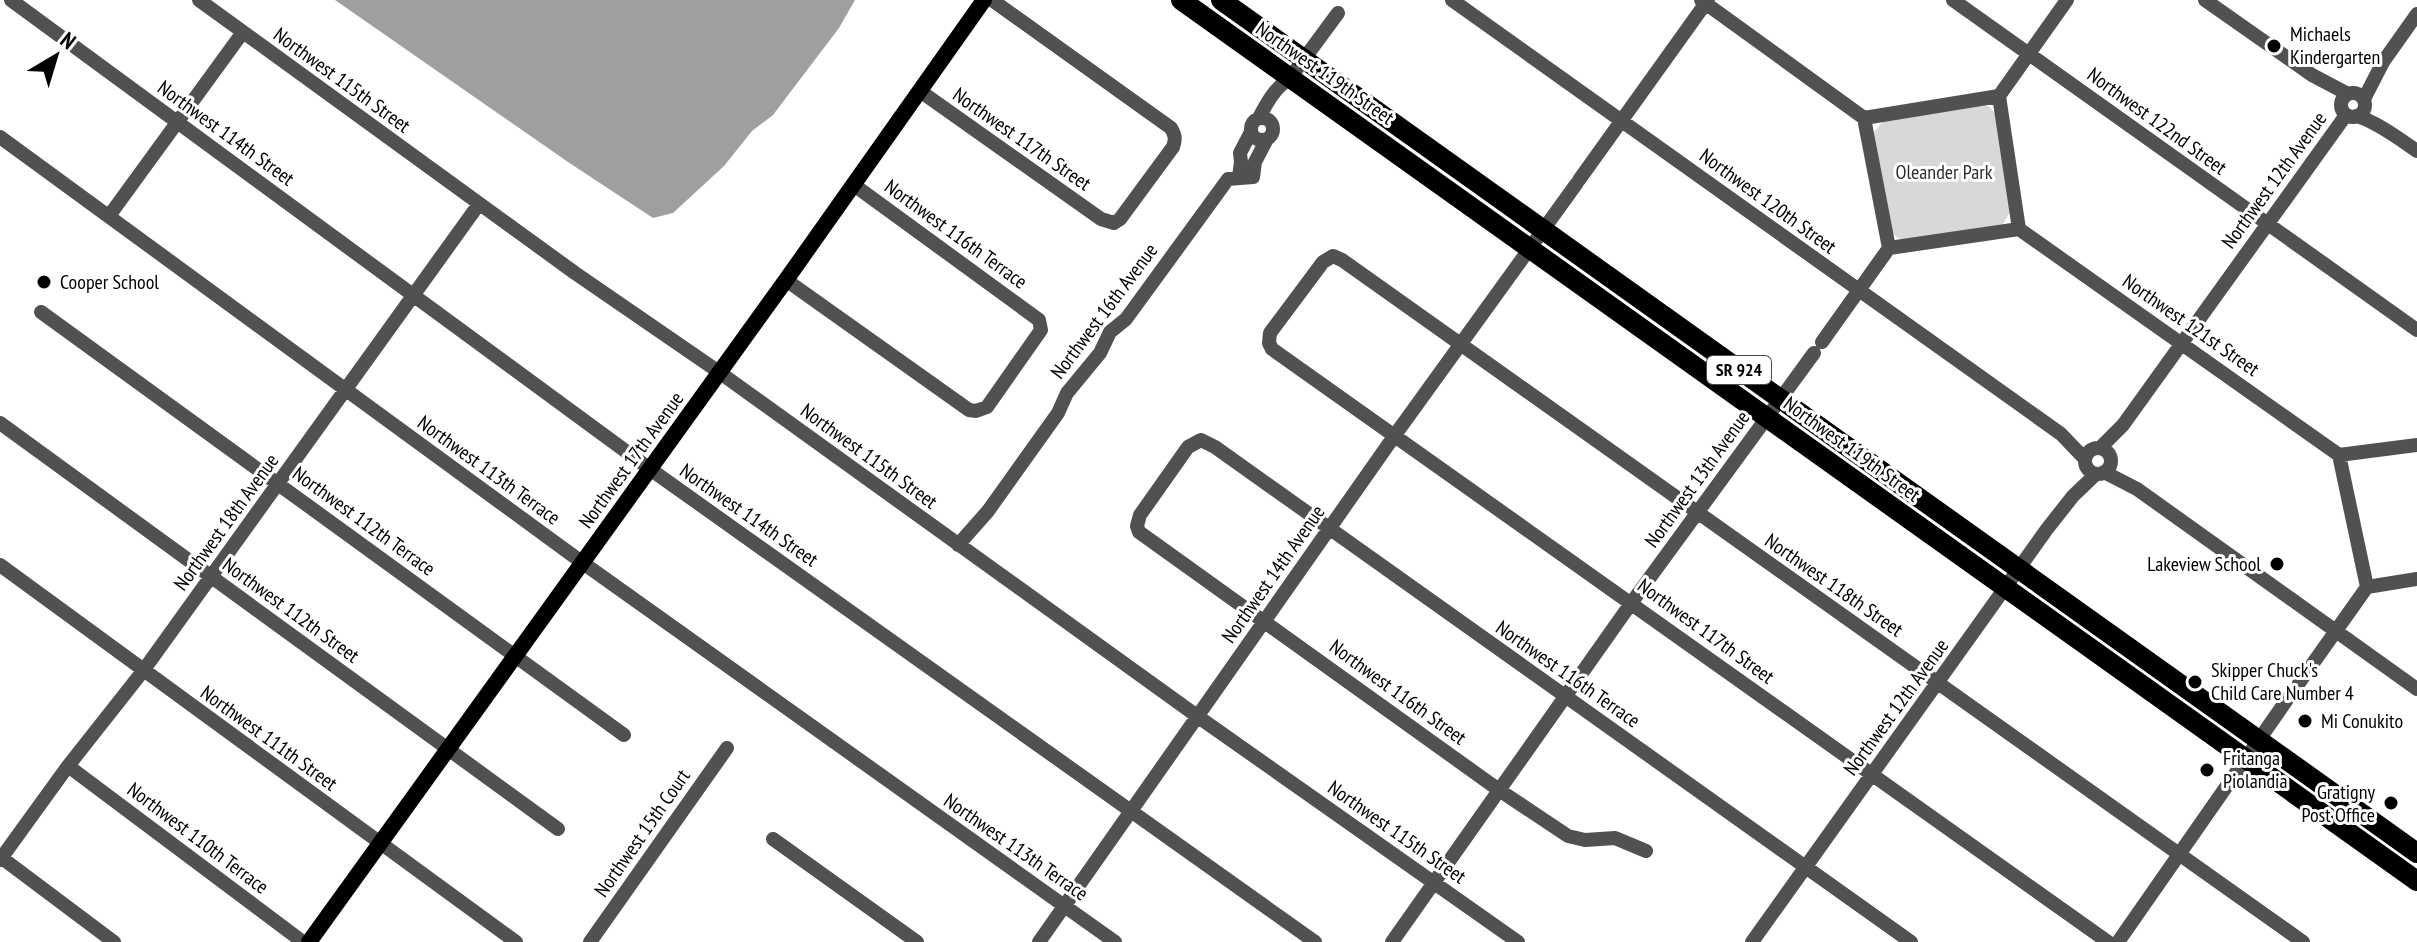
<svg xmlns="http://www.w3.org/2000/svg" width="2417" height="942" font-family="'PT Sans Narrow',sans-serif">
	<rect width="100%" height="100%" fill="#fff"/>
	<path fill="#d8d8d8" d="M 1983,104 L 1990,107 L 1995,114 L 2013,207 L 2003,224 L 1907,240 L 1898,238 L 1892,233 L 1874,132 L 1884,120 Z"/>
	<path fill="#9f9f9f" d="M 335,0 L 855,0 L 839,28 L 773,115 L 752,131 L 724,166 L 673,213 L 653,218 L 568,162 Z"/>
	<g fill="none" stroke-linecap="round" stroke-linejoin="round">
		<path stroke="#515151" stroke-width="14" d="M 11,0 L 650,469 L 1315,942
			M 199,0 L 575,273 L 719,372 L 1197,716 L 1518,942
			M 1452,0 L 2061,434 L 2084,458
			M 1701,0 L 1864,118
			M 1953,0 L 2417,330
			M 2205,0 L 2312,75 L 2348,94
			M 920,91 L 1101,219 L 1114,223 L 1120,219 L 1173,147 C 1176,139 1175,135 1171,128 L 992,0
			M2341 105a12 12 0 1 1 24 0a12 12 0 1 1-24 0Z
			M 2364,99 L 2383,62 L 2417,14
			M 2356,116 C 2374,120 2401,140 2417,151
			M1251 129a11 11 0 1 1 22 0a11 11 0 1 1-22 0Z
			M 1259,118 C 1267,102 1275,88 1290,78 L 1338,13
			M 1864,118 L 1999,96
			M 1864,118 L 1889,248
			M 0,137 L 583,563 L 1115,942
			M 1239,177 L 1241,162 L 1240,153 L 1251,132
			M 1579,180 L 1708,0
			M 109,216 L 243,32
			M 2019,229 L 2339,455
			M 2019,229 L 1999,96 L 2067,0
			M 786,280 L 969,410 L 976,411 L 987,407 L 1041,330 L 1039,320 L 854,185
			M 41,312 L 624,735
			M 1822,342 L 1889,248 L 2019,229
			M 0,423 L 558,829
			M2085 461a13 13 0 1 1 26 0a13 13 0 1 1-26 0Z
			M 2100,448 L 2123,425 L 2346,115
			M 2339,455 L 2367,587
			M 2339,455 L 2417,445
			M 2104,472 L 2137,489 L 2417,689
			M 958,545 L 988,511 L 1058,413 L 1067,393 L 1100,353 L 1110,332 L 1126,319 L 1228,179 L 1253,177 L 1255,162 L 1267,139
			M 0,565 L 516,942
			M 2299,683 L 2367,587 L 2417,579
			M 68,766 L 303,942
			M 773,839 L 917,942
			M 1646,851 L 1615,838 L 1585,840 L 1568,836 L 1499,790 L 1139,532 L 1137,526 L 1140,515 L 1188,447 L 1201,440 L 1215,447 L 1911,942
			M 2,858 L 114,942
			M 0,860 L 68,766 L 143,671 L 479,204
			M 590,942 L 727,748
			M 1039,942 L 1395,435 L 1577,183
			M 1392,942 L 1632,602 L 1814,353
			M 1752,942 L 2047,529 L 2073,496 L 2096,474
			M 2108,942 L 1272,349 L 1269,343 L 1270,333 L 1323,262 L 1333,256 L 1342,260 L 2303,942
			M 2118,942 L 2293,691"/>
		<path stroke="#000" stroke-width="16" d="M 309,942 L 786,280 L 984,0"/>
		<path stroke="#000" stroke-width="20" d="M 1181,0 L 2417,881
			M 1221,0 L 2417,853"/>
	</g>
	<g fill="#000" stroke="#fff" stroke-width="3">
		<circle cx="2274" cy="46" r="8"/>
		<circle cx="44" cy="282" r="8"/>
		<circle cx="2277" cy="564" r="8"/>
		<circle cx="2195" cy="682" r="8"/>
		<circle cx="2305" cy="721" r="8"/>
		<circle cx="2207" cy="770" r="8"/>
		<circle cx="2391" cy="803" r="8"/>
	</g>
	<g text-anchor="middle" stroke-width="6" stroke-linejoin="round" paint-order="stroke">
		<rect fill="#fff" stroke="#4c4c4c" stroke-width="2" x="1707" y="356" width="64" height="28" rx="6"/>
		<g font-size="18" font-weight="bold" fill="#000">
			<text x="1739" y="376">SR 924</text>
		</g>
		<g font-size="20" fill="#000" stroke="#fff" text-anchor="start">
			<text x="2290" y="41">Michaels<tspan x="2290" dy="23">Kindergarten</tspan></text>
			<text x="60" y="289">Cooper School</text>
			<text x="2261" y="571" text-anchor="end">Lakeview School</text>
			<text x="2211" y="677">Skipper Chuck's<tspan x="2211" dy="23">Child Care Number 4</tspan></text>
			<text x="2321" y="728">Mi Conukito</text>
			<text x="2223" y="765">Fritanga<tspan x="2223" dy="23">Piolandia</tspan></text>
			<text x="2375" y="799" text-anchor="end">Gratigny<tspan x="2375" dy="23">Post Office</tspan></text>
		</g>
		<g font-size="20" fill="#000" stroke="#fff">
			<text transform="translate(1325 73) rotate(35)" y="7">Northwest 119th Street</text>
			<text transform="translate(342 80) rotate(36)" y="7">Northwest 115th Street</text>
			<text transform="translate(2157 121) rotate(36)" y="7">Northwest 122nd Street</text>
			<text transform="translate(226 133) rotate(36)" y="7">Northwest 114th Street</text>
			<text transform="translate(1022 139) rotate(35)" y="7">Northwest 117th Street</text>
			<text transform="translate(2274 180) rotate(-54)" y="7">Northwest 12th Avenue</text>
			<text transform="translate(1768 201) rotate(36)" y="7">Northwest 120th Street</text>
			<text transform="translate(956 234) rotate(36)" y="7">Northwest 116th Terrace</text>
			<text transform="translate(1104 311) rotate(-53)" y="7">Northwest 16th Avenue</text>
			<text transform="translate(2191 325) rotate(35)" y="7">Northwest 121st Street</text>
			<text transform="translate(1852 449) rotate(36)" y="7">Northwest 119th Street</text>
			<text transform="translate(869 456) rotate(36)" y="7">Northwest 115th Street</text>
			<text transform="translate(631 460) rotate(-54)" y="7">Northwest 17th Avenue</text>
			<text transform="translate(489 470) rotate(36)" y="7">Northwest 113th Terrace</text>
			<text transform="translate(1697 479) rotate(-54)" y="7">Northwest 13th Avenue</text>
			<text transform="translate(749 515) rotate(35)" y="7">Northwest 114th Street</text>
			<text transform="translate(364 521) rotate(36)" y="7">Northwest 112th Terrace</text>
			<text transform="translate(226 522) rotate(-54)" y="7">Northwest 18th Avenue</text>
			<text transform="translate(1273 574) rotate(-55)" y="7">Northwest 14th Avenue</text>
			<text transform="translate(1834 585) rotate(35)" y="7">Northwest 118th Street</text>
			<text transform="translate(291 610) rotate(36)" y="7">Northwest 112th Street</text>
			<text transform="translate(1706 631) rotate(36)" y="7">Northwest 117th Street</text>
			<text transform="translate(1568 674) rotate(35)" y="7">Northwest 116th Terrace</text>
			<text transform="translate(1398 692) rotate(36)" y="7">Northwest 116th Street</text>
			<text transform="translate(1896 707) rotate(-54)" y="7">Northwest 12th Avenue</text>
			<text transform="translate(269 738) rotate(36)" y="7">Northwest 111th Street</text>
			<text transform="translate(1397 832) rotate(35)" y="7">Northwest 115th Street</text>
			<text transform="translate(642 833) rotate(-55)" y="7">Northwest 15th Court</text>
			<text transform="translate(198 838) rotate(37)" y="7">Northwest 110th Terrace</text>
			<text transform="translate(1016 847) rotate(35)" y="7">Northwest 113th Terrace</text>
		</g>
		<g font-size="20" fill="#2f2f2f" stroke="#fff">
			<text x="1944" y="179">Oleander Park</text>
		</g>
	</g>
	<g transform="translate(56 56) rotate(38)" stroke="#ffffff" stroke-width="6" paint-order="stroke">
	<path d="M0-6L14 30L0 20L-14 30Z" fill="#000000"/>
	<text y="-12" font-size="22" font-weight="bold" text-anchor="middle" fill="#000000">N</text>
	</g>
</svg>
